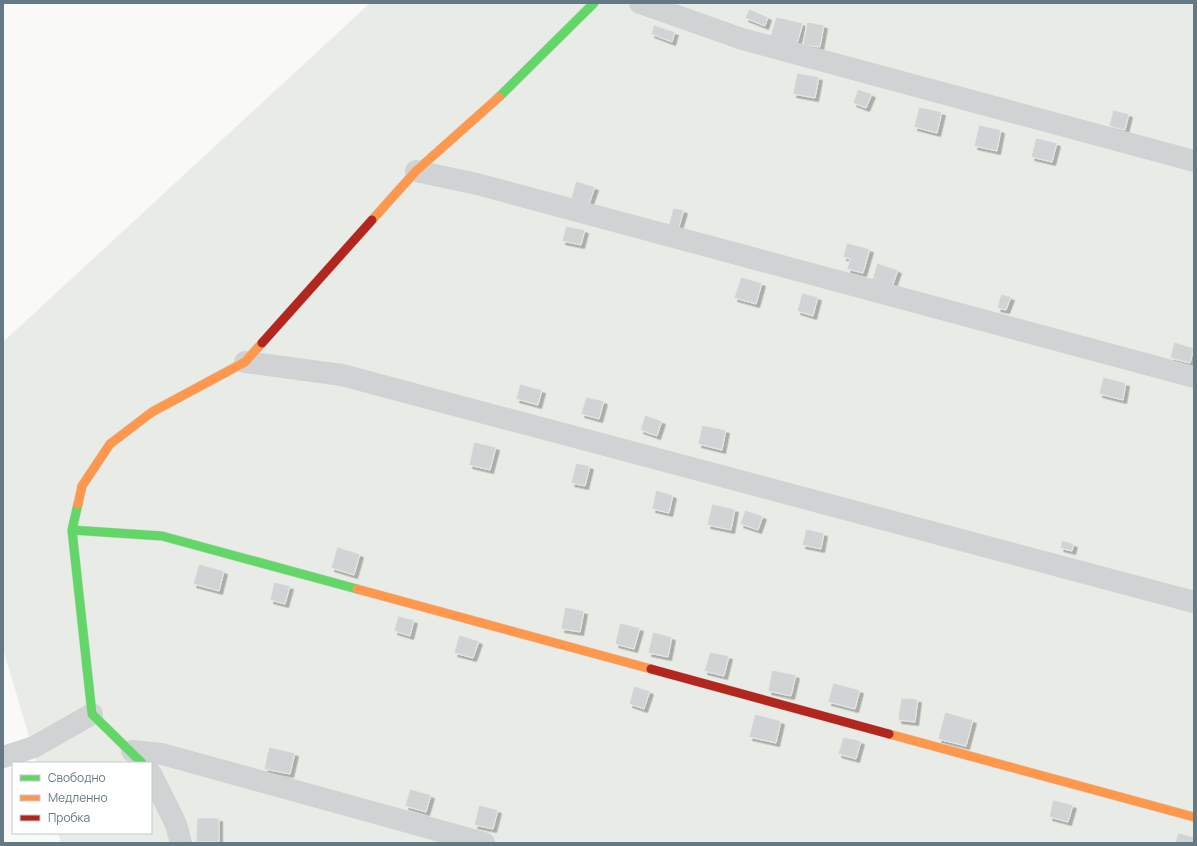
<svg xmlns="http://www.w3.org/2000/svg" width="1197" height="846" font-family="Manrope,sans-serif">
	<defs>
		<filter id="shadow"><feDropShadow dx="3.5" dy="3.5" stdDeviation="0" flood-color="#0004"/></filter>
	</defs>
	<rect width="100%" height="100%" fill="#f9f9f8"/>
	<path fill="#e9ece6" d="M 370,3 L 1194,3 L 1194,843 L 61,843 L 58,833 L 151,833 L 151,763 L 37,763 L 3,649 L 3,342 Z"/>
	<path fill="#d1d4d4" stroke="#e8e8e8" filter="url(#shadow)" d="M 749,9 L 768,17 L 765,26 L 745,18 Z
		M 776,17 L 803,23 L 797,44 L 770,37 Z
		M 807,22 L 824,25 L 820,47 L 803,45 Z
		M 654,25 L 675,32 L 672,42 L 651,34 Z
		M 797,73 L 819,77 L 815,98 L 793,94 Z
		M 858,89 L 872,94 L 866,108 L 853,103 Z
		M 919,107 L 942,112 L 937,133 L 914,127 Z
		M 1113,110 L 1129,114 L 1125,130 L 1109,126 Z
		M 979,125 L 1001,130 L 997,151 L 974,146 Z
		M 1036,138 L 1057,143 L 1052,162 L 1031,157 Z
		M 576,181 L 595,187 L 589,204 L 571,198 Z
		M 673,208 L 684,210 L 678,230 L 668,228 Z
		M 566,226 L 585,230 L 581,245 L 562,241 Z
		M 847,243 L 870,249 L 863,273 L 847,269 L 850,259 L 843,257 Z
		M 877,263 L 898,270 L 892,287 L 872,281 Z
		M 741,277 L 762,283 L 756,304 L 734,298 Z
		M 802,293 L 818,297 L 813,316 L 797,311 Z
		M 1001,294 L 1011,297 L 1006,310 L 997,308 Z
		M 1174,342 L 1194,348 L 1190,363 L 1170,358 Z
		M 1103,377 L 1126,383 L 1123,400 L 1099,394 Z
		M 520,384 L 542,390 L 538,405 L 516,399 Z
		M 586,397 L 604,401 L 599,419 L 581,414 Z
		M 645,415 L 662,421 L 657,436 L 640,430 Z
		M 702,425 L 726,430 L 722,450 L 698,444 Z
		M 474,442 L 496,447 L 490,470 L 469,465 Z
		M 576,463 L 590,466 L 585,486 L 571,483 Z
		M 656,490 L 673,495 L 669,513 L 652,509 Z
		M 712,504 L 735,509 L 731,530 L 707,525 Z
		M 745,510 L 763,516 L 758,530 L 740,524 Z
		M 806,529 L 824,533 L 821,549 L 802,545 Z
		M 1062,540 L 1074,544 L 1072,551 L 1060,548 Z
		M 337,547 L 360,554 L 354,575 L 331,568 Z
		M 199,564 L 224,571 L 219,591 L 193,584 Z
		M 274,582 L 290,586 L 285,604 L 270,600 Z
		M 565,607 L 584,611 L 580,632 L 561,629 Z
		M 398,616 L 414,620 L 410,636 L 394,631 Z
		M 620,623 L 640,628 L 634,649 L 615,644 Z
		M 653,632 L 672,637 L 668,657 L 648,653 Z
		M 459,635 L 479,641 L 473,658 L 454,653 Z
		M 710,652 L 729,656 L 724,676 L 704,671 Z
		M 772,670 L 796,675 L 791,696 L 768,691 Z
		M 833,683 L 860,690 L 855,709 L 828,702 Z
		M 634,686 L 650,691 L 644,709 L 629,704 Z
		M 901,698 L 918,699 L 915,722 L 898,720 Z
		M 945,712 L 973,720 L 966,746 L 938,739 Z
		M 755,714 L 781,721 L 776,743 L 749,737 Z
		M 843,737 L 861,741 L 856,759 L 838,754 Z
		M 269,747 L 295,753 L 290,774 L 264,769 Z
		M 410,789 L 431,795 L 426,812 L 405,806 Z
		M 1053,800 L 1073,805 L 1068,822 L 1049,817 Z
		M 479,805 L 498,810 L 493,829 L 474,825 Z
		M 197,818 L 219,818 L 219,842 L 196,842 Z
		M 1178,833 L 1194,837 L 1194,843 L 1175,843 Z"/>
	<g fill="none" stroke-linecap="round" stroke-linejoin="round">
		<g stroke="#d4d6d6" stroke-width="10">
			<path id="fast" d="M 499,97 L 594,3
				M 78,504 L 72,530 L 92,714 L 142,763
				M 72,530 L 162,536 L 357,589"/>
		</g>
		<g stroke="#d4d6d6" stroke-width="10">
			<path id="slow" d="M 372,220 L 416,171 L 499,97
				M 78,504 L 82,486 L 110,444 L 152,412 L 245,362 L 262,343
				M 357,589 L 651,669
				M 889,734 L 1194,817"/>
		</g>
		<g stroke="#d4d6d6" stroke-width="10">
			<path id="jam" d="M 262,343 L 372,220
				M 651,669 L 889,734"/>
		</g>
		<path stroke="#d1d2d3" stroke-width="22" d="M 640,3 L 742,39 L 1194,161
			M 416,171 L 477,184 L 1194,377
			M 245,362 L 342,375 L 1194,602
			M 132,751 L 162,754 L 484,843
			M 3,757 L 34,747 L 92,714
			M 151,774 L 176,824 L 181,843"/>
		<use href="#fast" stroke="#63d668" stroke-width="9"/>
		<use href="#slow" stroke="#ff974d" stroke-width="9"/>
		<use href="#jam" stroke="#b3261e" stroke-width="9"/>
	</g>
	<rect width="1197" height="846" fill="none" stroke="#627a85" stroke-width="8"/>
	<rect x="12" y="762" width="140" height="72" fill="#ffffff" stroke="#c0cace"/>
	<rect x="20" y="775" width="20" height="6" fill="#63d668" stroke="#c0cace"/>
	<text x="48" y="782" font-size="12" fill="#627a85">Свободно</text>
	<rect x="20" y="795" width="20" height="6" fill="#ff974d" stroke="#c0cace"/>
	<text x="48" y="802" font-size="12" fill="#627a85">Медленно</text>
	<rect x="20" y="815" width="20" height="6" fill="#b3261e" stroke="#c0cace"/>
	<text x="48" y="822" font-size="12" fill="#627a85">Пробка</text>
</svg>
